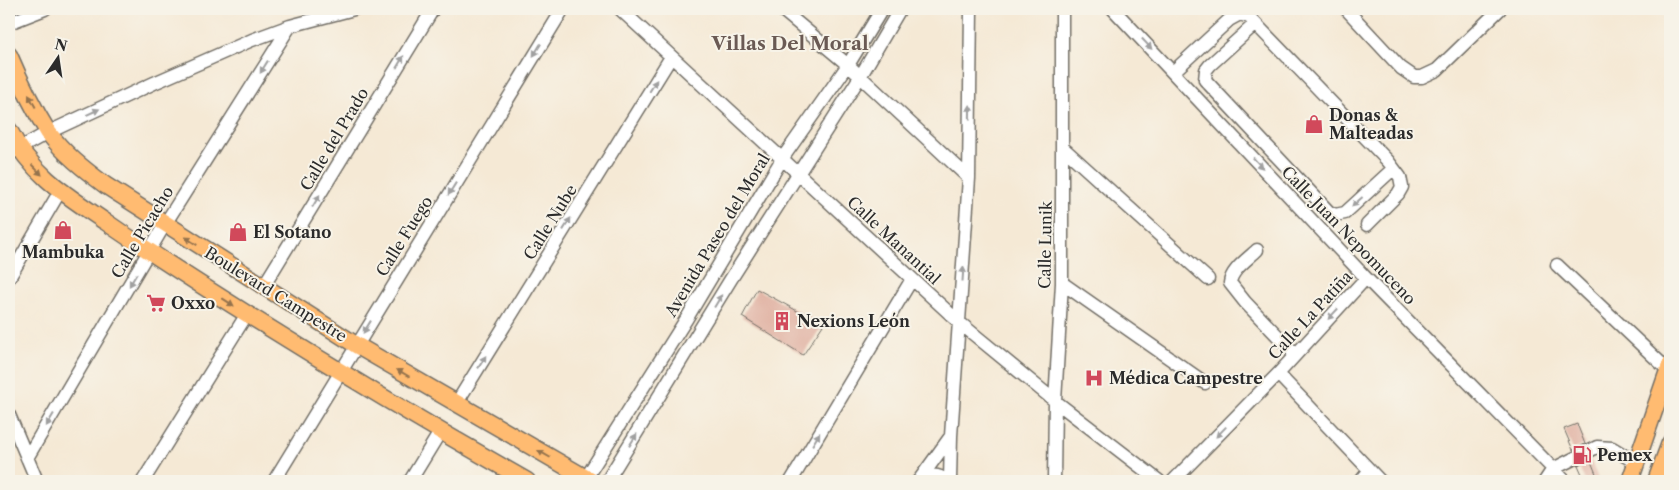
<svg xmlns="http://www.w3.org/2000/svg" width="1679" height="490" font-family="'Libre Caslon Text',serif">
	<rect width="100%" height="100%" fill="#f7f3e8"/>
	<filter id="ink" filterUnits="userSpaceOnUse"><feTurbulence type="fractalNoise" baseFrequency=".02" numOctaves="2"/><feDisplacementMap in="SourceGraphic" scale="10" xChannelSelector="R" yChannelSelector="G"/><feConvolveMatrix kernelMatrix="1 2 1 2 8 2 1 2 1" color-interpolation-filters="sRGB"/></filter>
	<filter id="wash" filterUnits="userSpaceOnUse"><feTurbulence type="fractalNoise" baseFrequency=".0096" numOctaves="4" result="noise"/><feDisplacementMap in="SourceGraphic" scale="20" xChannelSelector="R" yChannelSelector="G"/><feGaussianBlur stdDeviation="1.12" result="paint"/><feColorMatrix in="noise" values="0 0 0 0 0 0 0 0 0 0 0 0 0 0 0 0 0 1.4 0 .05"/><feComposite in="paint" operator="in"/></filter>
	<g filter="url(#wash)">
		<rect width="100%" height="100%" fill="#f5e9d5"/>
		<g id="blocks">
			<path fill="#e0b0a1" d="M 757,289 L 823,325 L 803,355 L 742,317 Z
				M 1577,424 L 1585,444 L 1573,450 L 1564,429 Z
				M 1590,459 L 1599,481 L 1585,481 L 1578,465 Z"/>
		</g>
	</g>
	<g filter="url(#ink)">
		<use href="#blocks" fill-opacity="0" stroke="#726e66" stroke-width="1"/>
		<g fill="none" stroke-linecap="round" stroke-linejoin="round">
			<g stroke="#726e66" stroke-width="15">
				<path id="minor" d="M 620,9 L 960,323 L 1055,401 L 1159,481
					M 781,9 L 848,65 L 969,178
					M 1113,9 L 1366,278 L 1565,481
					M 1346,9 L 1401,68 L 1414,77 L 1422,77 L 1437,70 L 1500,9
					M 9,23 L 45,9
					M 1255,24 L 1210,65 L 1206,70 L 1205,80 L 1329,212 L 1335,215 L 1345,213 L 1393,169
					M 1173,72 L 1229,20 L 1240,14 L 1249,17 L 1388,161 L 1400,177 L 1402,187 L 1398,194 L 1367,225
					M 1062,147 L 1208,279
					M 9,154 L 49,132 L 154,83 L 252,40 L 290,26 L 354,9
					M 1257,250 C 1248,259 1231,270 1230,283 L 1245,302 L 1295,354
					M 1557,265 L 1668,370
					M 9,278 L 60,191
					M 1062,283 L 1205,383
					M 263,287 L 433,9
					M 1278,374 L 1380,481
					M 456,404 L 671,57
					M 9,415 L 37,481
					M 27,458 L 165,224 L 290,26
					M 920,479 L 951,436
					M 143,481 L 247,314
					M 274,481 L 563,9
					M 410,481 L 440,432
					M 584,481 L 687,318 L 782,159 L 848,65 L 882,9
					M 607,481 L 731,279 L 860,77 L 900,9
					M 791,481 L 912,279
					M 918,481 L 920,479 C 930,475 938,473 946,481
					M 950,481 L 951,436 L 969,178 L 971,9
					M 1054,481 L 1055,401 L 1062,283 L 1062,9
					M 1173,481 L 1278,374 L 1366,278
					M 1361,481 L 1369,471
					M 1545,481 L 1553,469 L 1597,447 L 1612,448 L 1637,463"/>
			</g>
			<g stroke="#726e66" stroke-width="19">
				<path id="major" d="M 9,55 C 20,81 33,108 48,132 C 63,153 85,170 105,185 L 356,345 L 591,481
					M 9,130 C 32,175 66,195 106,222 C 136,243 167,263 198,283 C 306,352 416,418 527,481
					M 1630,481 L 1670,365
					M 1656,481 L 1670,443"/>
			</g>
			<use href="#minor" stroke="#fff" stroke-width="12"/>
			<use href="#major" stroke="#ffbb71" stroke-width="16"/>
		</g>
		<defs><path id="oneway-solid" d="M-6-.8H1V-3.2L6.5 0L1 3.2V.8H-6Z" transform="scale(1.25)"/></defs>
		<g fill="#a0a0a0">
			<use href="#oneway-solid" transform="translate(1147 44) rotate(47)"/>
			<use href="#oneway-solid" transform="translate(537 50) rotate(122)"/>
			<use href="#oneway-solid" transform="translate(400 62) rotate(-59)"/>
			<use href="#oneway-solid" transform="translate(264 67) rotate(122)"/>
			<use href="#oneway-solid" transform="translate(653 86) rotate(-58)"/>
			<use href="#oneway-solid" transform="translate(93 112) rotate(-25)"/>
			<use href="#oneway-solid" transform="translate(970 112) rotate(-89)"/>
			<use href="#oneway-solid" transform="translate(1258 163) rotate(47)"/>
			<use href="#oneway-solid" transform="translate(452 189) rotate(122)"/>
			<use href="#oneway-solid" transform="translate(316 201) rotate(-59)"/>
			<use href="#oneway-solid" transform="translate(1357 202) rotate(138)"/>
			<use href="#oneway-solid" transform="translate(567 224) rotate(-58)"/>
			<use href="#oneway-solid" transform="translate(963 274) rotate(-86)"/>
			<use href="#oneway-solid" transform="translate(133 280) rotate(121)"/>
			<use href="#oneway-solid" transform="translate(718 301) rotate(-59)"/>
			<use href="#oneway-solid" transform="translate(1333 314) rotate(133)"/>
			<use href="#oneway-solid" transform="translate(367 327) rotate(122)"/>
			<use href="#oneway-solid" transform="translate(482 362) rotate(-58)"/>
			<use href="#oneway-solid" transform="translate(50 420) rotate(121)"/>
			<use href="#oneway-solid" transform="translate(1221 432) rotate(134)"/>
			<use href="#oneway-solid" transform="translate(816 439) rotate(-59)"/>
			<use href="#oneway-solid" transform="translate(633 440) rotate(-58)"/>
		</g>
		<g fill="#95734e">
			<use href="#oneway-solid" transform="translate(32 101) rotate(-119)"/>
			<use href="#oneway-solid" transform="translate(37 170) rotate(45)"/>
			<use href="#oneway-solid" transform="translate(191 241) rotate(-147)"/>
			<use href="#oneway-solid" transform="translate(228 302) rotate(33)"/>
			<use href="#oneway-solid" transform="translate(403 373) rotate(-150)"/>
			<use href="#oneway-solid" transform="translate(544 454) rotate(-150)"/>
		</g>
	</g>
	<defs>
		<g id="shop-bare" transform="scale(1.5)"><path d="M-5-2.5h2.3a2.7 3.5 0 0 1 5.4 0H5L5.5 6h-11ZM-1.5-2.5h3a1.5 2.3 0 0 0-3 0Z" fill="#d1495b" stroke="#f7f3e8" stroke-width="2.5" paint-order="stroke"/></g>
		<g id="supermarket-bare" transform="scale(1.5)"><path d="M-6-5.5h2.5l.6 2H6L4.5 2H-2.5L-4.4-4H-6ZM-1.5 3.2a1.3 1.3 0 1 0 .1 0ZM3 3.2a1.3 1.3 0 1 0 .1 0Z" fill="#d1495b" stroke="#f7f3e8" stroke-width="2.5" paint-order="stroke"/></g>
		<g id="building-bare" transform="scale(1.5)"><path d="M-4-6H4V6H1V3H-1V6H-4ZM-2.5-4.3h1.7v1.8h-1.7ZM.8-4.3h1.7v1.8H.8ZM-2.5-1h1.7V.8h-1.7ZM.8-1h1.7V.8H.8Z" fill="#d1495b" stroke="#f7f3e8" stroke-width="2.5" paint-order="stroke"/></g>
		<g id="hospital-bare" transform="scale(1.5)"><path d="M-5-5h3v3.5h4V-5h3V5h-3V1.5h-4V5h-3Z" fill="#d1495b" stroke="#f7f3e8" stroke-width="2.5" paint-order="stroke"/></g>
		<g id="fuel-bare" transform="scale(1.5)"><path d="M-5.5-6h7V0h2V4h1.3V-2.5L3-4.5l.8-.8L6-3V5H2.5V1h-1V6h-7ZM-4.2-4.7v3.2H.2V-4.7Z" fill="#d1495b" stroke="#f7f3e8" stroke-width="2.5" paint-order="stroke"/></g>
	</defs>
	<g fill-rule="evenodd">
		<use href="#shop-bare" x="1314" y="124"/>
		<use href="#shop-bare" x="63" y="230"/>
		<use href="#shop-bare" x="238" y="232"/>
		<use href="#supermarket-bare" x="156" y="303"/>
		<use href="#building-bare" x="782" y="321"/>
		<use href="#hospital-bare" x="1094" y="378"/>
		<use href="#fuel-bare" x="1582" y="455"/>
	</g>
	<g text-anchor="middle" stroke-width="4" stroke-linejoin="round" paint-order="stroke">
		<g font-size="16" font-weight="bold" fill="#2b2b2b" stroke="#f7f3e8" text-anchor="start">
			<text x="1329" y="121">Donas &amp;<tspan x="1329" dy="18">Malteadas</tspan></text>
			<text x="253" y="238">El Sotano</text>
			<text x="63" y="258" text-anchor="middle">Mambuka</text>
			<text x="171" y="309">Oxxo</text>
			<text x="797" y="327">Nexions León</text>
			<text x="1109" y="384">Médica Campestre</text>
			<text x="1597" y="461">Pemex</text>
		</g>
		<g font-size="16" fill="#2b2b2b" stroke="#f7f3e8">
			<text transform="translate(334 139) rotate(-59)" y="6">Calle del Prado</text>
			<text transform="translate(550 222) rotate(-58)" y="6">Calle Nube</text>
			<text transform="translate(142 232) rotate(-59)" y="6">Calle Picacho</text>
			<text transform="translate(717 235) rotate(-59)" y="6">Avenida Paseo del Moral</text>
			<text transform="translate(1349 235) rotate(46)" y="6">Calle Juan Nepomuceno</text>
			<text transform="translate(404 236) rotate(-58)" y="6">Calle Fuego</text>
			<text transform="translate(894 240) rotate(43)" y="6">Calle Manantial</text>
			<text transform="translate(1045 245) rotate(-89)" y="6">Calle Lunik</text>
			<text transform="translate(276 294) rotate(32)" y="6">Boulevard Campestre</text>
			<text transform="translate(1310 315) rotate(-47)" y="6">Calle La Patiña</text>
		</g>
		<g font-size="19" font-weight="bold" fill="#6a5a54" stroke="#f7f3e8">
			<text x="790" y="50">Villas Del Moral</text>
		</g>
	</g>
	<rect width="1679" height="490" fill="none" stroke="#f7f3e8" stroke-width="30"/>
	<g transform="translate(58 58) rotate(13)" stroke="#f7f3e8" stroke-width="4" paint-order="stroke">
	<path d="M0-4L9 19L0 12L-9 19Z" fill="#2b2b2b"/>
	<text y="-8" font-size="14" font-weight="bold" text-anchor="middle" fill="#2b2b2b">N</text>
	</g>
</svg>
